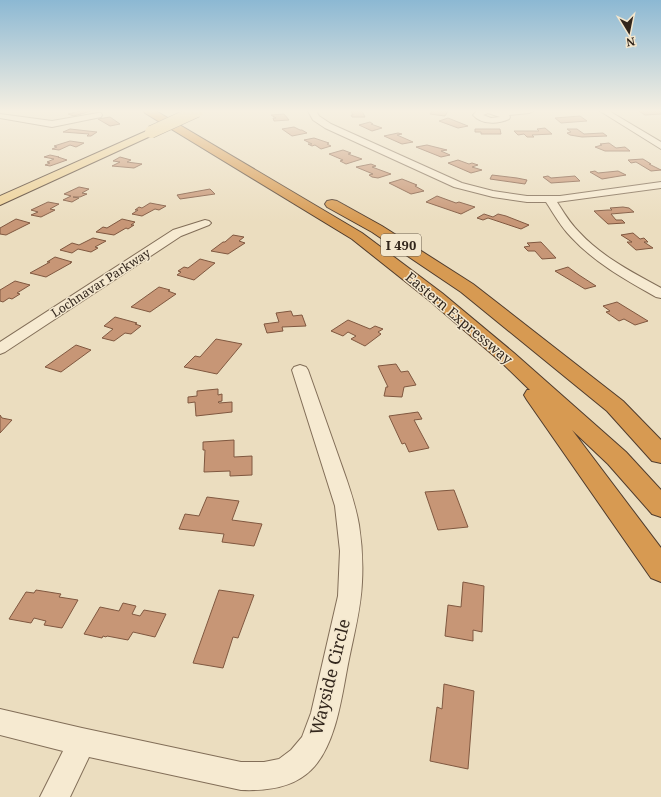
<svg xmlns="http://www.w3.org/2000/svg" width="661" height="797" font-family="'Noto Serif',serif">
	<rect width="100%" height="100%" fill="#ebddbf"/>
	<path fill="#c79676" stroke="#805840" d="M 80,111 L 91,111 L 74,116 L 68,114 Z
		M 351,111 L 362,111 L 365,117 L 352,117 L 351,115 L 353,115 Z
		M 430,111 L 448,111 L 445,116 L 430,114 L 432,111 Z
		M 639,111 L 661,111 L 661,114 L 645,115 Z
		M 284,114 L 289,120 L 274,121 L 273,118 L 276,118 L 271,115 Z
		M 580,116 L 587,121 L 561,123 L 555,118 Z
		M 110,117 L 120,124 L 110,126 L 98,119 Z
		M 448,118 L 468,126 L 458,128 L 439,121 Z
		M 370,122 L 373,124 L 371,124 L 382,128 L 372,131 L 359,125 Z
		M 294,127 L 300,130 L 302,130 L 307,133 L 292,136 L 282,129 Z
		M 545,128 L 552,134 L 532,135 L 534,137 L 527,137 L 524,134 L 518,135 L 514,131 L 539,131 L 537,129 Z
		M 70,129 L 97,132 L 91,136 L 87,136 L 89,134 L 63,132 Z
		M 475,129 L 500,129 L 501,134 L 481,134 L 481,132 L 475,132 Z
		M 567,129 L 577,129 L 584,134 L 603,133 L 607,136 L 582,137 L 570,135 L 567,133 L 571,132 Z
		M 398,133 L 402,134 L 397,135 L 413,142 L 402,144 L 384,136 Z
		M 314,138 L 329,143 L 327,144 L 331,146 L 321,149 L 315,145 L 312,146 L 308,144 L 312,144 L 304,140 Z
		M 70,141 L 84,143 L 76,147 L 70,145 L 59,150 L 52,149 L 57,147 L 54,146 Z
		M 609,143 L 616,148 L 625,147 L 630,151 L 605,151 L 595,147 L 602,145 L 600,144 Z
		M 427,145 L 447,150 L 441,151 L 450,155 L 441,157 L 416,147 Z
		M 343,150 L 351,153 L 348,154 L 362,159 L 346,164 L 340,161 L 343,160 L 329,154 Z
		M 50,155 L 59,157 L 58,157 L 67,160 L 50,166 L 45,165 L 50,163 L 47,162 L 54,159 L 44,157 Z
		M 120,157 L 131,160 L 127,162 L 142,164 L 134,168 L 112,166 L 120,162 L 113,161 Z
		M 643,159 L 651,164 L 649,164 L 661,170 L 651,171 L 636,162 L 631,163 L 628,160 Z
		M 458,160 L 469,164 L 472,163 L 478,165 L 472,167 L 482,170 L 471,173 L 448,163 Z
		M 371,164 L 376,166 L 372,167 L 391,174 L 378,178 L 372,177 L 369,175 L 373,174 L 356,167 Z
		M 595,171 L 598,173 L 618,171 L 626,175 L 602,179 L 590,172 Z
		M 492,175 L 517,178 L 527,180 L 525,184 L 490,179 Z
		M 548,176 L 551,178 L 575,176 L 580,181 L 551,183 L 543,177 Z
		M 402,179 L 417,185 L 415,186 L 424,191 L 411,194 L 389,183 Z
		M 79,187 L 89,189 L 82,193 L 87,194 L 80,197 L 73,197 L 79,198 L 72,202 L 63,200 L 71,196 L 64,194 Z
		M 210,189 L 215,194 L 180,199 L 177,195 Z
		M 437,196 L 456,203 L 459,202 L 475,207 L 461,214 L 426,202 Z
		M 48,202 L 59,204 L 50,209 L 55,210 L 41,217 L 31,215 L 38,212 L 31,210 Z
		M 150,203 L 166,206 L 159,210 L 155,209 L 142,216 L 132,214 L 138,210 L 135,210 L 139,207 L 142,208 Z
		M 623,207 L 629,208 L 634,212 L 611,214 L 616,220 L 622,220 L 625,223 L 608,224 L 594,211 L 608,210 L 612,210 L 610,208 Z
		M 484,214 L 493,217 L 498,214 L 506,216 L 529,225 L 521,229 L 488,218 L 483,220 L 477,218 Z
		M 16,219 L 30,223 L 6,235 L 0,234 L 0,228 Z
		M 122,219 L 135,222 L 131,225 L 134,225 L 128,229 L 126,228 L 114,235 L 96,232 L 103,227 L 107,228 Z
		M 633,233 L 640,239 L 644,238 L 648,242 L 644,242 L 653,248 L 636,250 L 627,242 L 632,242 L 621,235 Z
		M 233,235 L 244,237 L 239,241 L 245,243 L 228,254 L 211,251 L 223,242 L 225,242 Z
		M 93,238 L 106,241 L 95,247 L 98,248 L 91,252 L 78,249 L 72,253 L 60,250 L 72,243 L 79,245 Z
		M 541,242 L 556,258 L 542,259 L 535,251 L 528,251 L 524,247 L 530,246 L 527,243 Z
		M 55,257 L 72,262 L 70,263 L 71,263 L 46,277 L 30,273 L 50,262 L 47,262 Z
		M 200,259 L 215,263 L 194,280 L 177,275 L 181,272 L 178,271 L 184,267 L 188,268 Z
		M 568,267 L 579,275 L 596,286 L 585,289 L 555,271 Z
		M 15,281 L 30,285 L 17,293 L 20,294 L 12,299 L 9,298 L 3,302 L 0,301 L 0,290 Z
		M 159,287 L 170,290 L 168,291 L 176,294 L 150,312 L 131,307 Z
		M 617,302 L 648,321 L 635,325 L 624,319 L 619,321 L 606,312 L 610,311 L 603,306 Z
		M 291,311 L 293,316 L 302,315 L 306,326 L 282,327 L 283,331 L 267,333 L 264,324 L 279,322 L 276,313 Z
		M 115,317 L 137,323 L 135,324 L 141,326 L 131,334 L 125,333 L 114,341 L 102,338 L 113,329 L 104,326 Z
		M 348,320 L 370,329 L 375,326 L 383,329 L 378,332 L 381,334 L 365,346 L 351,339 L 356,336 L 348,332 L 343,336 L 331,331 Z
		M 216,339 L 242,344 L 217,374 L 184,367 L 195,356 L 200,357 Z
		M 76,345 L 91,350 L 61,372 L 45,367 Z
		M 396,364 L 401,372 L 408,371 L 416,385 L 404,387 L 402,397 L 384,396 L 386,387 L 388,387 L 378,366 Z
		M 218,389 L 218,395 L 222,394 L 222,401 L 218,402 L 219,403 L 232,402 L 232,412 L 196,416 L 195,402 L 188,403 L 188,397 L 197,396 L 197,391 Z
		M 418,412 L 422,419 L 414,420 L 429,448 L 409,452 L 405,443 L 402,444 L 389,416 Z
		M 0,415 L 2,418 L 12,420 L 0,433 Z
		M 234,440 L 234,457 L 252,456 L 252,475 L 230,476 L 230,471 L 204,472 L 205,450 L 203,450 L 203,442 Z
		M 454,490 L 468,527 L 438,530 L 425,492 Z
		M 207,497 L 239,501 L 232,520 L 262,524 L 254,546 L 222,542 L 224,534 L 179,529 L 185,514 L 199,516 Z
		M 463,582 L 484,586 L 482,632 L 473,630 L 473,641 L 445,636 L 448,605 L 461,607 Z
		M 36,590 L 61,594 L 59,597 L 78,600 L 62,628 L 44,625 L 46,621 L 34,618 L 31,623 L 9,619 L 26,592 L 34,593 Z
		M 219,590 L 254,595 L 238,638 L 233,637 L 223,668 L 193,663 Z
		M 123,603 L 136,606 L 132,614 L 140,616 L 144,610 L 166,614 L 155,637 L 133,632 L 128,640 L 107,636 L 106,637 L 103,636 L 102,638 L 84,634 L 100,607 L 119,611 Z
		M 444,684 L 474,691 L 468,769 L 430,761 L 437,707 L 442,709 Z"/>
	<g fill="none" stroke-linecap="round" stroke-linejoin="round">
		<g stroke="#826e58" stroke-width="2">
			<path id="street" d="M 308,111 L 316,111 L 319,116 L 331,124 L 462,183 L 493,191 L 527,196 L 560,196 L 661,182 L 661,188 L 557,202 C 564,213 570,223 579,232 C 602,257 632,272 661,288 L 661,298 L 656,297 C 626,280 595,263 571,237 C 561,227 554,214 546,202 L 527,202 L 493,197 L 454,187 L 325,128 L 313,120 Z
				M 477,111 L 533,111 L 529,113 L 509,115 L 510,117 L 509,119 C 498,124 482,125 473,115 ZM 488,113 L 500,117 L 491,118 L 483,115 Z
				M 600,111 L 609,111 L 661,142 L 661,149 Z
				M 98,113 L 101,113 L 102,115 L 101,117 L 52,127 L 0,118 L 0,114 L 52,121 Z
				M 205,220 L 209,221 L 211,223 L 209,225 L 181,236 L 5,352 L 0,354 L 0,342 L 173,230 Z
				M 300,365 L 306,367 L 308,370 C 318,398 328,427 338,455 C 346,478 355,501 359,525 C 362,544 363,563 362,582 C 361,608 354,634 349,659 C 342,693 337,745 311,770 C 293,788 266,791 241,790 L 89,757 L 70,797 L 40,797 L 63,751 L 0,735 L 0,709 L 82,728 L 241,762 L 264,762 L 279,759 L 291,750 L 302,737 L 311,713 L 338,596 L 340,551 L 335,506 L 292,370 L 294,367 Z"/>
		</g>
		<g stroke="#503c2d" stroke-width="2">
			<path id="primary" d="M 151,129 L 155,130 L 157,132 L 155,134 L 0,205 L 0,196 Z"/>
		</g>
		<g stroke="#503c2d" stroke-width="2">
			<path id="highway" d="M 144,111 L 156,111 L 362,233 L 442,293 L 514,353 L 626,452 L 661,490 L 661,517 L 652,514 L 608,464 L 572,430 L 661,548 L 661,582 L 651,578 L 527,400 L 524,395 L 527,390 L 530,390 L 500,361 L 430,301 L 352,239 L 145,113 Z
				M 332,200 L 337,201 L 382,226 L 473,284 L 623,401 L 661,440 L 661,463 L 652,461 L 607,411 L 461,292 L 372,232 L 327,207 L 325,204 L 327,201 Z"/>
		</g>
		<use href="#street" fill="#f6ead1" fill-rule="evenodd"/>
		<use href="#primary" fill="#edd197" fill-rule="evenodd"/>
		<use href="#highway" fill="#d79a52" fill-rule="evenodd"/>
		<g stroke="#503c2d" stroke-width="13" stroke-linecap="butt">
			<path id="primary-bridge" d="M 151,132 L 197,111"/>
		</g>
		<use href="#primary-bridge" stroke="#edd197" stroke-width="12"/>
	</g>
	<linearGradient id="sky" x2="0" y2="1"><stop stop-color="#8cb8d3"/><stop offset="0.5" stop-color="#f6f0e2"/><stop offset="1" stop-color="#f6f0e2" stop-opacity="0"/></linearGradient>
	<rect width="661" height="222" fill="url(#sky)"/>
	<g text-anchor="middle" stroke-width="3" stroke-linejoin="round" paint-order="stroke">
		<g font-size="12" fill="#32261c" stroke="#f3e7ce">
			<text transform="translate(101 283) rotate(-33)" y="4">Lochnavar Parkway</text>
		</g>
		<rect fill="#f3e7ce" stroke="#6c6051" stroke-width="1" x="381" y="234" width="40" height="22" rx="3"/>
		<g font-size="13" font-weight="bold" fill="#32261c">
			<text x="401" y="250">I 490</text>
		</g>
		<g font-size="14" fill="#32261c" stroke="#f3e7ce">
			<text transform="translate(459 318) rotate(40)" y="5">Eastern Expressway</text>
		</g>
		<g font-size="17" fill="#32261c" stroke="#f3e7ce">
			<text transform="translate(330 677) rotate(-76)" y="6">Wayside Circle</text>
		</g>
	</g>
	<g transform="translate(629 32) rotate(170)" stroke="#f3e7ce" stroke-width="3" paint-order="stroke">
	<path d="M0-3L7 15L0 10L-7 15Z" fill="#32261c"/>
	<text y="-6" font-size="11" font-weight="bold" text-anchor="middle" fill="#32261c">N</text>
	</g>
</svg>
